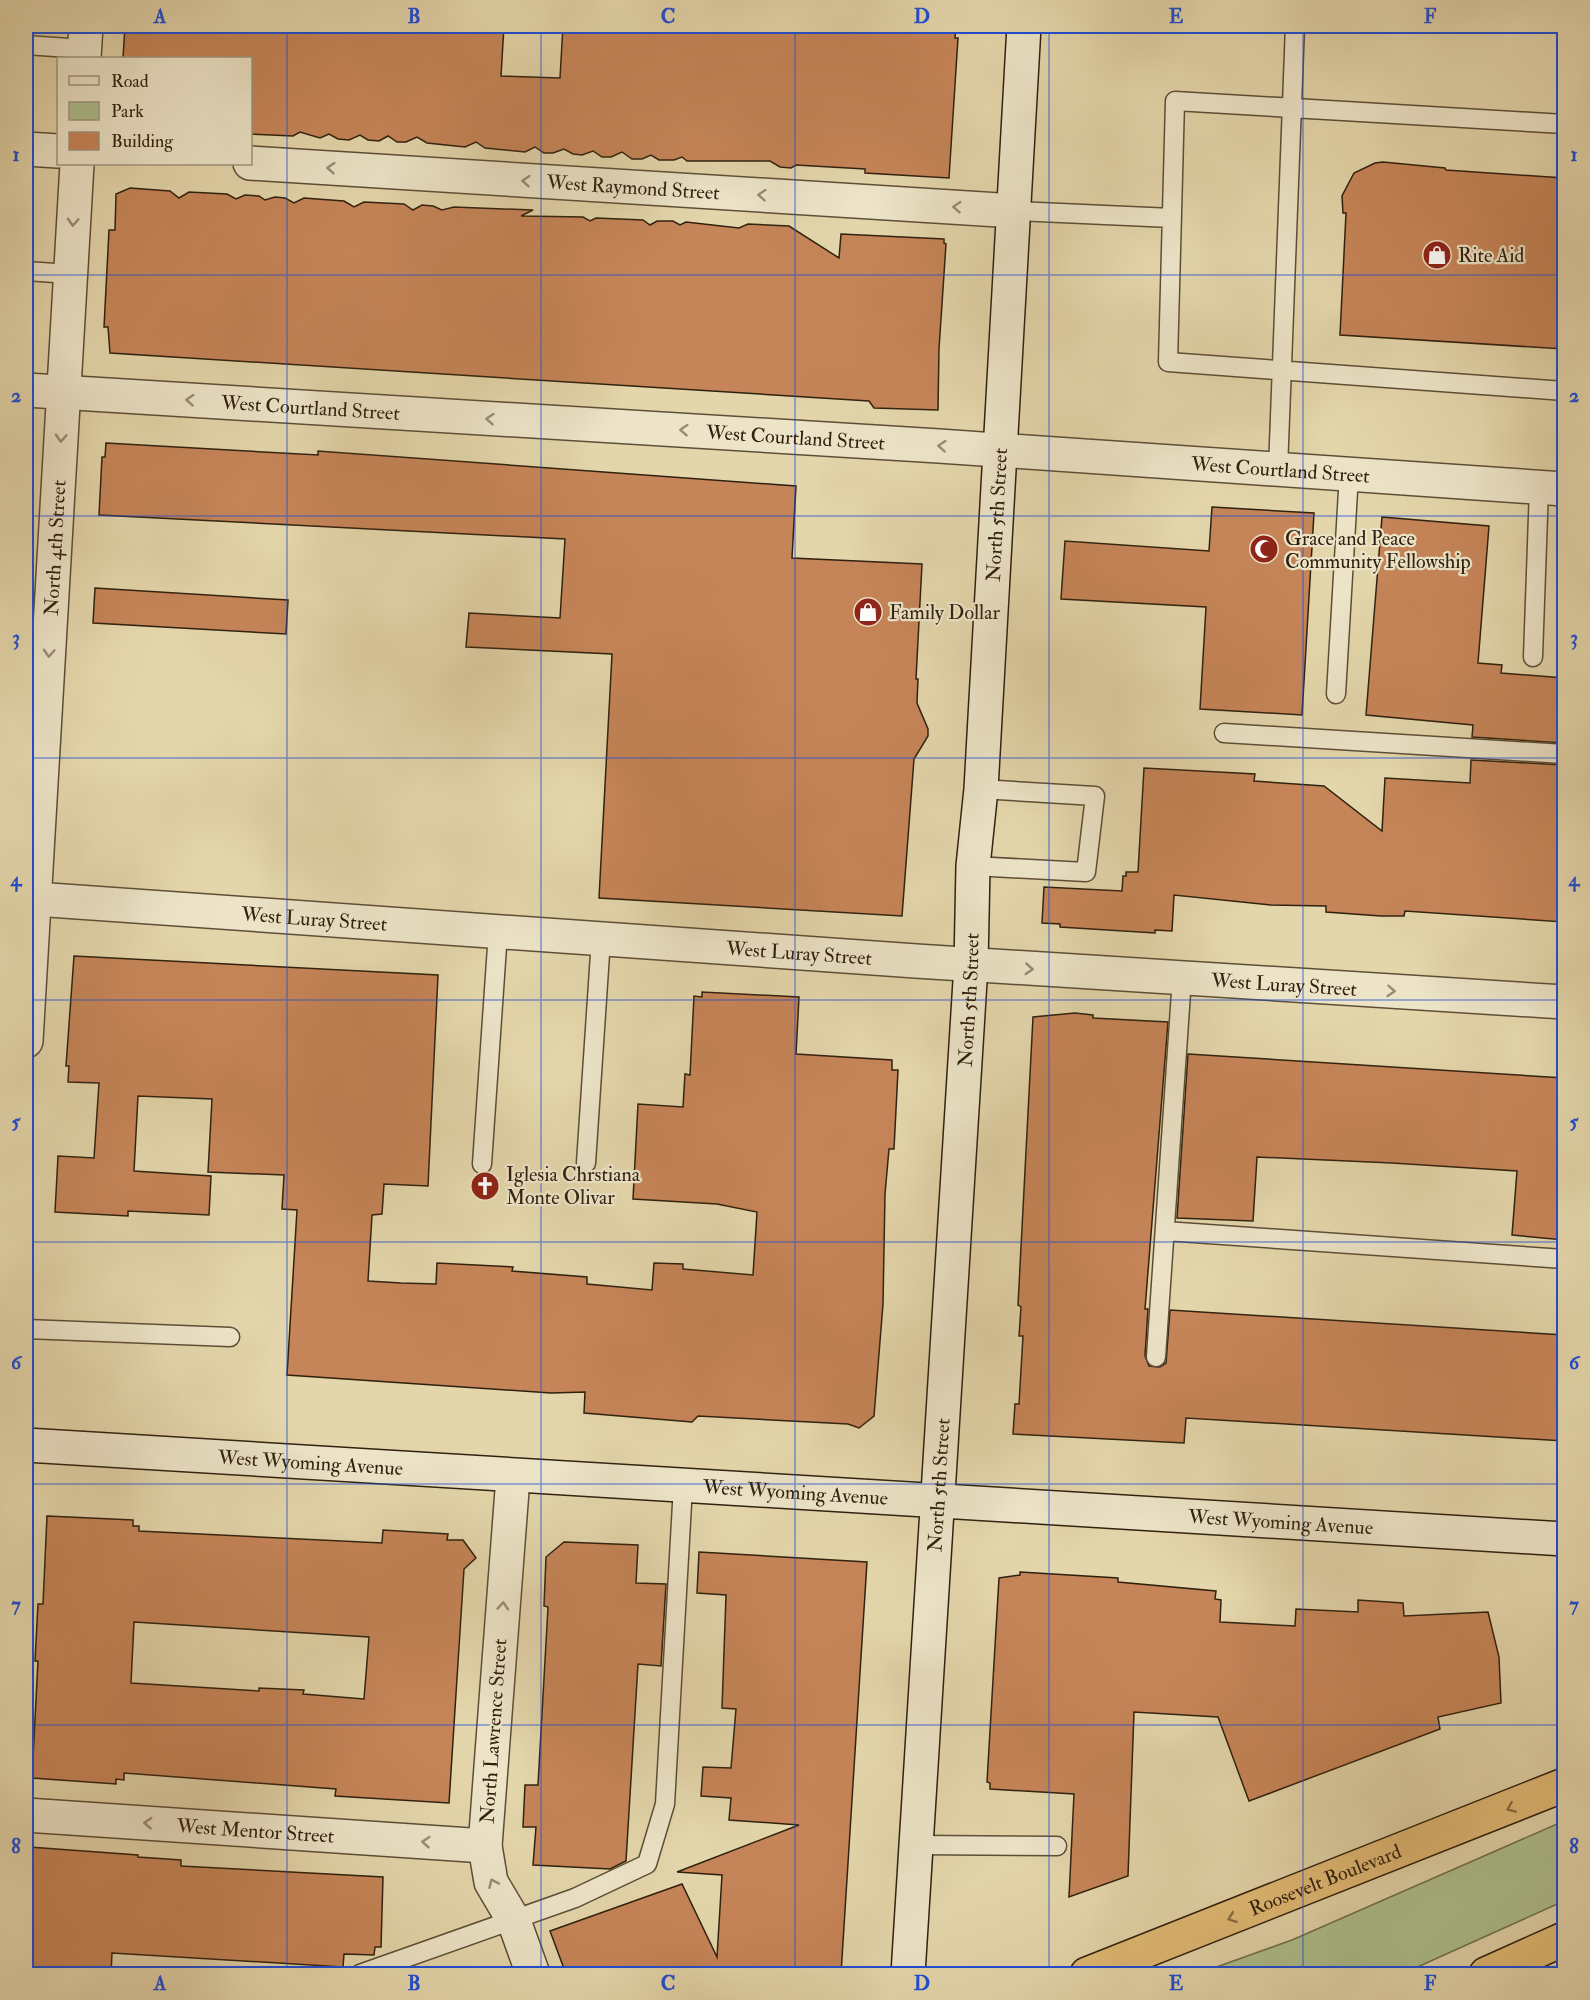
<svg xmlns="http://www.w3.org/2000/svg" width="1590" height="2000" font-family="'IM FELL Double Pica',serif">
	<rect width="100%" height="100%" fill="#e4d6ab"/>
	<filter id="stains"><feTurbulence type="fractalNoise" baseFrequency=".00333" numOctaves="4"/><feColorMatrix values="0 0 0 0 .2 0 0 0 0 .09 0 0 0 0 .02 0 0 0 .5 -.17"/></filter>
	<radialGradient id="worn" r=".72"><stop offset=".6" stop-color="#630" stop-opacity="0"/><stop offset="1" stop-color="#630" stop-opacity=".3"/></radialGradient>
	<path fill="#aebf8e" stroke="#6f704e" stroke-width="1.5" d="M 1564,1821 L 1564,1901 L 1402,1974 L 1197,1974 L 1292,1940 Z"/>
	<path fill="#c68558" stroke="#30210f" stroke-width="1.5" fill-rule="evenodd" d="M 125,26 L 504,26 L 501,76 L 560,78 L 563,26 L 956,26 L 955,38 L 958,38 L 949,178 L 865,173 L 865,169 L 796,165 L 791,168 L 780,167 L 770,161 L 687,161 L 682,157 L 674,160 L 659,160 L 651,155 L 642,159 L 632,159 L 622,152 L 611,157 L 602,157 L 593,151 L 582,155 L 573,154 L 564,149 L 553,153 L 544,153 L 535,147 L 525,152 L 485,148 L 476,142 L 465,147 L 427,143 L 417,137 L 406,142 L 397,142 L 388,136 L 379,141 L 368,140 L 360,135 L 349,140 L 338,139 L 329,134 L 320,138 L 300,132 L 293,136 L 250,134 L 250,58 L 123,58 Z
		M 1383,162 L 1445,168 L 1446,170 L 1564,178 L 1564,349 L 1340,335 L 1346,213 L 1343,213 L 1342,196 L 1354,173 L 1375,163 Z
		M 130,188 L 170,191 L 179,198 L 189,192 L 227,194 L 236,199 L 245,195 L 259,196 L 265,200 L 275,197 L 285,198 L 294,203 L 304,198 L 344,201 L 354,207 L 364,202 L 404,204 L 413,210 L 422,205 L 433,206 L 442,210 L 454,207 L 533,210 L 521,216 L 583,217 L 590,221 L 596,218 L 643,220 L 650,225 L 657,221 L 673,221 L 680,225 L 686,222 L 739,228 L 748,224 L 789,226 L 839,258 L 841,234 L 944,239 L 944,243 L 946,244 L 939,349 L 938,410 L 874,408 L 869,401 L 110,353 L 108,327 L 104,327 L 109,230 L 115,230 L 116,194 Z
		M 106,443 L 318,455 L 318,451 L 796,486 L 792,558 L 922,564 L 916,679 L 918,679 L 917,703 L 928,729 L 928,736 L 914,759 L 902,916 L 599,898 L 612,654 L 466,647 L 469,613 L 560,618 L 565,539 L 99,515 L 102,457 L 105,457 Z
		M 1212,507 L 1314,513 L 1302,715 L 1200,709 L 1206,607 L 1061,599 L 1065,541 L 1209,551 Z
		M 1382,517 L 1489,526 L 1478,663 L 1502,665 L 1501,673 L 1564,678 L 1564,743 L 1472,737 L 1473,725 L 1366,715 Z
		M 95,588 L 288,600 L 286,634 L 93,623 Z
		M 1471,760 L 1564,765 L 1564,922 L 1405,911 L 1404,916 L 1381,916 L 1326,912 L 1326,906 L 1271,905 L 1174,895 L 1172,931 L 1155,930 L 1155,933 L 1060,927 L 1060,924 L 1042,923 L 1044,887 L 1122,891 L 1123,876 L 1126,876 L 1126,872 L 1138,872 L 1144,768 L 1255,774 L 1254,781 L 1324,786 L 1382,831 L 1385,778 L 1470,783 Z
		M 74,956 L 438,975 L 428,1186 L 384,1184 L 382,1214 L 372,1215 L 368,1281 L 401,1283 L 436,1284 L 437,1263 L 513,1267 L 512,1271 L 587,1277 L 587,1284 L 652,1290 L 654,1263 L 683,1264 L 683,1269 L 753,1275 L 757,1212 L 717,1204 L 633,1199 L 638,1104 L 683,1107 L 685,1074 L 690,1075 L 694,996 L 702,997 L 702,992 L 799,997 L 796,1054 L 892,1060 L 892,1070 L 898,1070 L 894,1149 L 889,1149 L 885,1194 L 883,1304 L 874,1416 L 859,1428 L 848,1424 L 698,1416 L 692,1422 L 584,1413 L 585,1392 L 551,1393 L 287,1375 L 297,1210 L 282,1209 L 284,1175 L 208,1172 L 212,1099 L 138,1096 L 134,1171 L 211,1176 L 209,1215 L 128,1211 L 128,1216 L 55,1212 L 58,1156 L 94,1158 L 99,1083 L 68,1082 L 69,1066 L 66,1066 Z
		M 1075,1013 L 1093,1015 L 1093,1018 L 1168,1022 L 1145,1309 L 1148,1309 L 1145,1356 L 1149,1366 L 1160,1367 L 1166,1363 L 1170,1310 L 1564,1335 L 1564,1441 L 1186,1418 L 1184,1443 L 1013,1434 L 1015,1404 L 1019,1404 L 1023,1336 L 1019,1336 L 1021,1307 L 1018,1305 L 1033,1017 Z
		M 1188,1054 L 1564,1078 L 1564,1240 L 1512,1235 L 1517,1171 L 1392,1163 L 1257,1157 L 1253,1221 L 1177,1218 Z
		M 47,1516 L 133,1520 L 133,1526 L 139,1526 L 139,1531 L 382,1543 L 383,1530 L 448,1534 L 447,1540 L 463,1540 L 476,1558 L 464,1569 L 449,1803 L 335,1796 L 336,1789 L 124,1773 L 124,1780 L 116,1779 L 116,1784 L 32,1778 L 38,1661 L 35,1661 L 38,1604 L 43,1604 ZM 134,1622 L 369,1637 L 364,1699 L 303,1694 L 304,1690 L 259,1688 L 259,1691 L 131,1683 Z
		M 564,1542 L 638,1545 L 636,1583 L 666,1584 L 661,1666 L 638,1664 L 626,1861 L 610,1869 L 533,1865 L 536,1827 L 523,1827 L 525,1785 L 538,1785 L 548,1607 L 544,1606 L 546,1557 Z
		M 699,1552 L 867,1562 L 841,1974 L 566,1974 L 550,1931 L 682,1884 L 717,1957 L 722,1875 L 677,1872 L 799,1825 L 729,1820 L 731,1798 L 701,1796 L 703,1767 L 731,1768 L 736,1709 L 722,1708 L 726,1595 L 697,1593 Z
		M 1020,1572 L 1118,1578 L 1118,1582 L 1216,1591 L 1215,1599 L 1221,1600 L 1220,1622 L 1295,1626 L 1296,1609 L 1358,1612 L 1358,1600 L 1403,1603 L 1404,1616 L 1488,1612 L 1499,1657 L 1501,1703 L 1438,1717 L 1440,1729 L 1249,1801 L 1218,1717 L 1134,1712 L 1128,1876 L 1069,1897 L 1074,1794 L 990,1789 L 990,1783 L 987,1782 L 999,1578 L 1020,1575 Z
		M 29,1847 L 138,1855 L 138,1857 L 181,1860 L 181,1866 L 383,1877 L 381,1947 L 375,1947 L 374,1955 L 344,1954 L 343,1967 L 112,1953 L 111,1974 L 26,1974 L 26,1885 Z"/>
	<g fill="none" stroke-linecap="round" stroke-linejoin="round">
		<g stroke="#5d4e36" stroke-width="21">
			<path id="lane" d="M 26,45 L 84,49
				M 1564,124 L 1175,101 L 1168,362 L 1564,391
				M 1015,211 L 1172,218
				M 26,271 L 70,274
				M 1278,469 L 1295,26
				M 1533,657 L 1539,488
				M 1336,694 L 1349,474
				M 1224,733 L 1564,754
				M 973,866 L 1086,872 L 1095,796 L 981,789
				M 586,1163 L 601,939
				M 482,1164 L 498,932
				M 1165,1231 L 1564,1259
				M 26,1329 L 230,1337
				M 1156,1357 L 1182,978
				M 916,1845 L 1057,1846
				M 360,1974 L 575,1898 L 647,1864 L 665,1804 L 683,1486"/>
		</g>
		<g stroke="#5d4e36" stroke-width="36">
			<g id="street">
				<path d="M 84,58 L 86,26"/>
				<path d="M 26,149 L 58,151"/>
				<path id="s1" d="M 250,163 L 1015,211"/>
				<path id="s2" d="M 26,390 L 939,446 L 1564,489"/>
				<path id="s3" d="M 35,899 L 916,961 L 1564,1002"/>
				<path id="s4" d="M 26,1041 L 77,164"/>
				<path d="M 513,1477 L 485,1846 L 491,1882 L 514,1921 L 533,1974"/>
				<path id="s5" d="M 26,1815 L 485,1846"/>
			</g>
		</g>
		<g stroke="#30210f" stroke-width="36">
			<g id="secondary">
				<path id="s6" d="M 26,1445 L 1564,1539"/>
				<path id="s7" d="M 908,1974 L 971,965 L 973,866 L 981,789 L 1024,26"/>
			</g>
		</g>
		<g stroke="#30210f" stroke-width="36">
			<g id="highway">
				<path id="s8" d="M 1087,1974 L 1564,1785"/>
				<path d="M 1486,1974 L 1564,1939"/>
			</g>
		</g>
		<use href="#lane" stroke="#ede4c8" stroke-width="18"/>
		<use href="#street" stroke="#ede4c8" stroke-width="33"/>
		<use href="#secondary" stroke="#ede4c8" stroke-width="33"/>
		<use href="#highway" stroke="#e2bb76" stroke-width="33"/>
	</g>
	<defs><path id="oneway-chevron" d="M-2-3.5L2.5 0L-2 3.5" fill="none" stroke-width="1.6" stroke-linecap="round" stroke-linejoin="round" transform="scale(1.5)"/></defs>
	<g stroke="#988c75">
		<use href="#oneway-chevron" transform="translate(331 168) rotate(-176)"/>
		<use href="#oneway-chevron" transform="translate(526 181) rotate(-176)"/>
		<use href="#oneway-chevron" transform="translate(762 195) rotate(-176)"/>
		<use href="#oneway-chevron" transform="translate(957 207) rotate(-176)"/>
		<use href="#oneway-chevron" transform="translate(73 222) rotate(93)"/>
		<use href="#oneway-chevron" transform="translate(190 400) rotate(-176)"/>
		<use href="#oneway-chevron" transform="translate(490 419) rotate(-176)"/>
		<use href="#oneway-chevron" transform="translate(684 430) rotate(-176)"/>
		<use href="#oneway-chevron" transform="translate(61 438) rotate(93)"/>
		<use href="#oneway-chevron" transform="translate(942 446) rotate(-176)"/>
		<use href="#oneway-chevron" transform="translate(49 653) rotate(93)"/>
		<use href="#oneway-chevron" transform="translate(1029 969) rotate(4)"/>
		<use href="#oneway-chevron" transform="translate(1391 991) rotate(4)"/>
		<use href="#oneway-chevron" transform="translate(503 1606) rotate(-86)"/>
		<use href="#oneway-chevron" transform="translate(148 1823) rotate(-176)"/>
		<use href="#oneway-chevron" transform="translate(426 1842) rotate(-176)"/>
		<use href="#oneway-chevron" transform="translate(493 1883) rotate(-114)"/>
	</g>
	<g stroke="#896e42">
		<use href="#oneway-chevron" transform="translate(1511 1808) rotate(157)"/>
		<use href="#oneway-chevron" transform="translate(1232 1918) rotate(159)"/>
	</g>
	<path fill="none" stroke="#1d4ed8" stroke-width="1.5" stroke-opacity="0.55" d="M 287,26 L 287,1974M 541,26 L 541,1974M 795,26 L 795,1974M 1049,26 L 1049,1974M 1303,26 L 1303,1974M 26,275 L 1564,275M 26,516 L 1564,516M 26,758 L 1564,758M 26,1000 L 1564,1000M 26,1242 L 1564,1242M 26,1484 L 1564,1484M 26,1725 L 1564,1725"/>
	<defs>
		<g id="shop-disc" transform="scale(1.5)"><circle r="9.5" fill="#8f2418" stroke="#ede4c8"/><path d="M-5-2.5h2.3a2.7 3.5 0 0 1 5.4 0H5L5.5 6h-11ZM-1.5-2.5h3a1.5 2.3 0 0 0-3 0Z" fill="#fff"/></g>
		<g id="mosque-disc" transform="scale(1.5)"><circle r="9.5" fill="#8f2418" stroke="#ede4c8"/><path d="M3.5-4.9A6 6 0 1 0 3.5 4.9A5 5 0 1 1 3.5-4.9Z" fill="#fff"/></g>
		<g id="church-disc" transform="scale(1.5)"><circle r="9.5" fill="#8f2418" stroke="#ede4c8"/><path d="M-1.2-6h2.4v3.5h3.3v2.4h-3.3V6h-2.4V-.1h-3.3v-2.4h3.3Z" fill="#fff"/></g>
	</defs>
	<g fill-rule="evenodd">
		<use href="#shop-disc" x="1437" y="255"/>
		<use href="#mosque-disc" x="1264" y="549"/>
		<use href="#shop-disc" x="868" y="612"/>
		<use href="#church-disc" x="485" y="1186"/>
	</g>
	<g text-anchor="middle" stroke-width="4.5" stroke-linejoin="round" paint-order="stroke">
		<g font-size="20" fill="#30210f" stroke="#ede4c8">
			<text dy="7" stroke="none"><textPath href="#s1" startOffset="384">West Raymond Street</textPath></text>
			<text dy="7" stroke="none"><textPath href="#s2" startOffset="285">West Courtland Street</textPath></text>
			<text dy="7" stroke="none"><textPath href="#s2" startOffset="771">West Courtland Street</textPath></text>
			<text dy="7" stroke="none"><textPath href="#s2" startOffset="1257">West Courtland Street</textPath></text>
			<text dy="7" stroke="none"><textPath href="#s7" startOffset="1462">North 5th Street</textPath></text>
			<text dy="7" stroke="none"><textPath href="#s4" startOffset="494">North 4th Street</textPath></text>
			<text dy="7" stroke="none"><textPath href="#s3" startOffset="280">West Luray Street</textPath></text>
			<text dy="7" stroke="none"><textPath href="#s3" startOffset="766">West Luray Street</textPath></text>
			<text dy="7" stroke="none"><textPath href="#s3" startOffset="1252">West Luray Street</textPath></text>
			<text dy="7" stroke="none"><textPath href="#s7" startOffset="976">North 5th Street</textPath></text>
			<text dy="7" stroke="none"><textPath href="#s6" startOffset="285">West Wyoming Avenue</textPath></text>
			<text dy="7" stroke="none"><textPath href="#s7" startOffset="490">North 5th Street</textPath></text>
			<text dy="7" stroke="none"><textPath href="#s6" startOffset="771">West Wyoming Avenue</textPath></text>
			<text dy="7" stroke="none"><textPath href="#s6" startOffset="1257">West Wyoming Avenue</textPath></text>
			<text transform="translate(493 1731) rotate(-86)" y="7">North Lawrence Street</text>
			<text dy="7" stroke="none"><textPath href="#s5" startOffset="230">West Mentor Street</textPath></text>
			<text dy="7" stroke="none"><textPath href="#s8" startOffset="256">Roosevelt Boulevard</textPath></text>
		</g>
		<g font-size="20" fill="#30210f" stroke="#ede4c8" text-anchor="start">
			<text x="1458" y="262">Rite Aid</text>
			<text x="1285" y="545">Grace and Peace<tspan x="1285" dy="23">Community Fellowship</tspan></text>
			<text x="889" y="619">Family Dollar</text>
			<text x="506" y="1181">Iglesia Chrstiana<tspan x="506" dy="23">Monte Olivar</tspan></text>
		</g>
	</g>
	<rect width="1590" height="2000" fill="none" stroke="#e4d6ab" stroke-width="66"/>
	<rect x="57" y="57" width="195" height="108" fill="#ede4c8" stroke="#a1967e" stroke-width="1.5"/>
	<rect x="69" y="76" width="30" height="9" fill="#ede4c8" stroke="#a1967e" stroke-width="1.5"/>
	<text x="111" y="87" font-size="18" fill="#30210f">Road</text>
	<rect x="69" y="102" width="30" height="18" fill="#aebf8e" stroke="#a1967e" stroke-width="1.5"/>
	<text x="111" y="117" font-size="18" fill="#30210f">Park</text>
	<rect x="69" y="132" width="30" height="18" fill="#c68558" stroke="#a1967e" stroke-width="1.5"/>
	<text x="111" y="147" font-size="18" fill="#30210f">Building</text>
	<rect x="33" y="33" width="1524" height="1934" fill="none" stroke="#1d4ed8" stroke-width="2"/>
	<g font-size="20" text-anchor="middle" font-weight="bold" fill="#1d4ed8">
		<text x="160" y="23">A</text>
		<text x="414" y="23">B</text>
		<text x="668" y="23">C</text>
		<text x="922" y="23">D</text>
		<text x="1176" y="23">E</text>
		<text x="1430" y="23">F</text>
		<text x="16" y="161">1</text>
		<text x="1574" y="161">1</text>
		<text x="16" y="402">2</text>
		<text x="1574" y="402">2</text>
		<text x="16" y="644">3</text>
		<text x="1574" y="644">3</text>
		<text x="16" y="886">4</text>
		<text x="1574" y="886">4</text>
		<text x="16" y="1128">5</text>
		<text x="1574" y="1128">5</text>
		<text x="16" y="1369">6</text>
		<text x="1574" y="1369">6</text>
		<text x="16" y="1611">7</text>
		<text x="1574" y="1611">7</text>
		<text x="16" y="1853">8</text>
		<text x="1574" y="1853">8</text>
		<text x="160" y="1990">A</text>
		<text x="414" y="1990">B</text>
		<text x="668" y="1990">C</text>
		<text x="922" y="1990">D</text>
		<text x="1176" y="1990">E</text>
		<text x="1430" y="1990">F</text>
	</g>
	<rect width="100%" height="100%" filter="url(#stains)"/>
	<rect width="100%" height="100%" fill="url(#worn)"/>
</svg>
